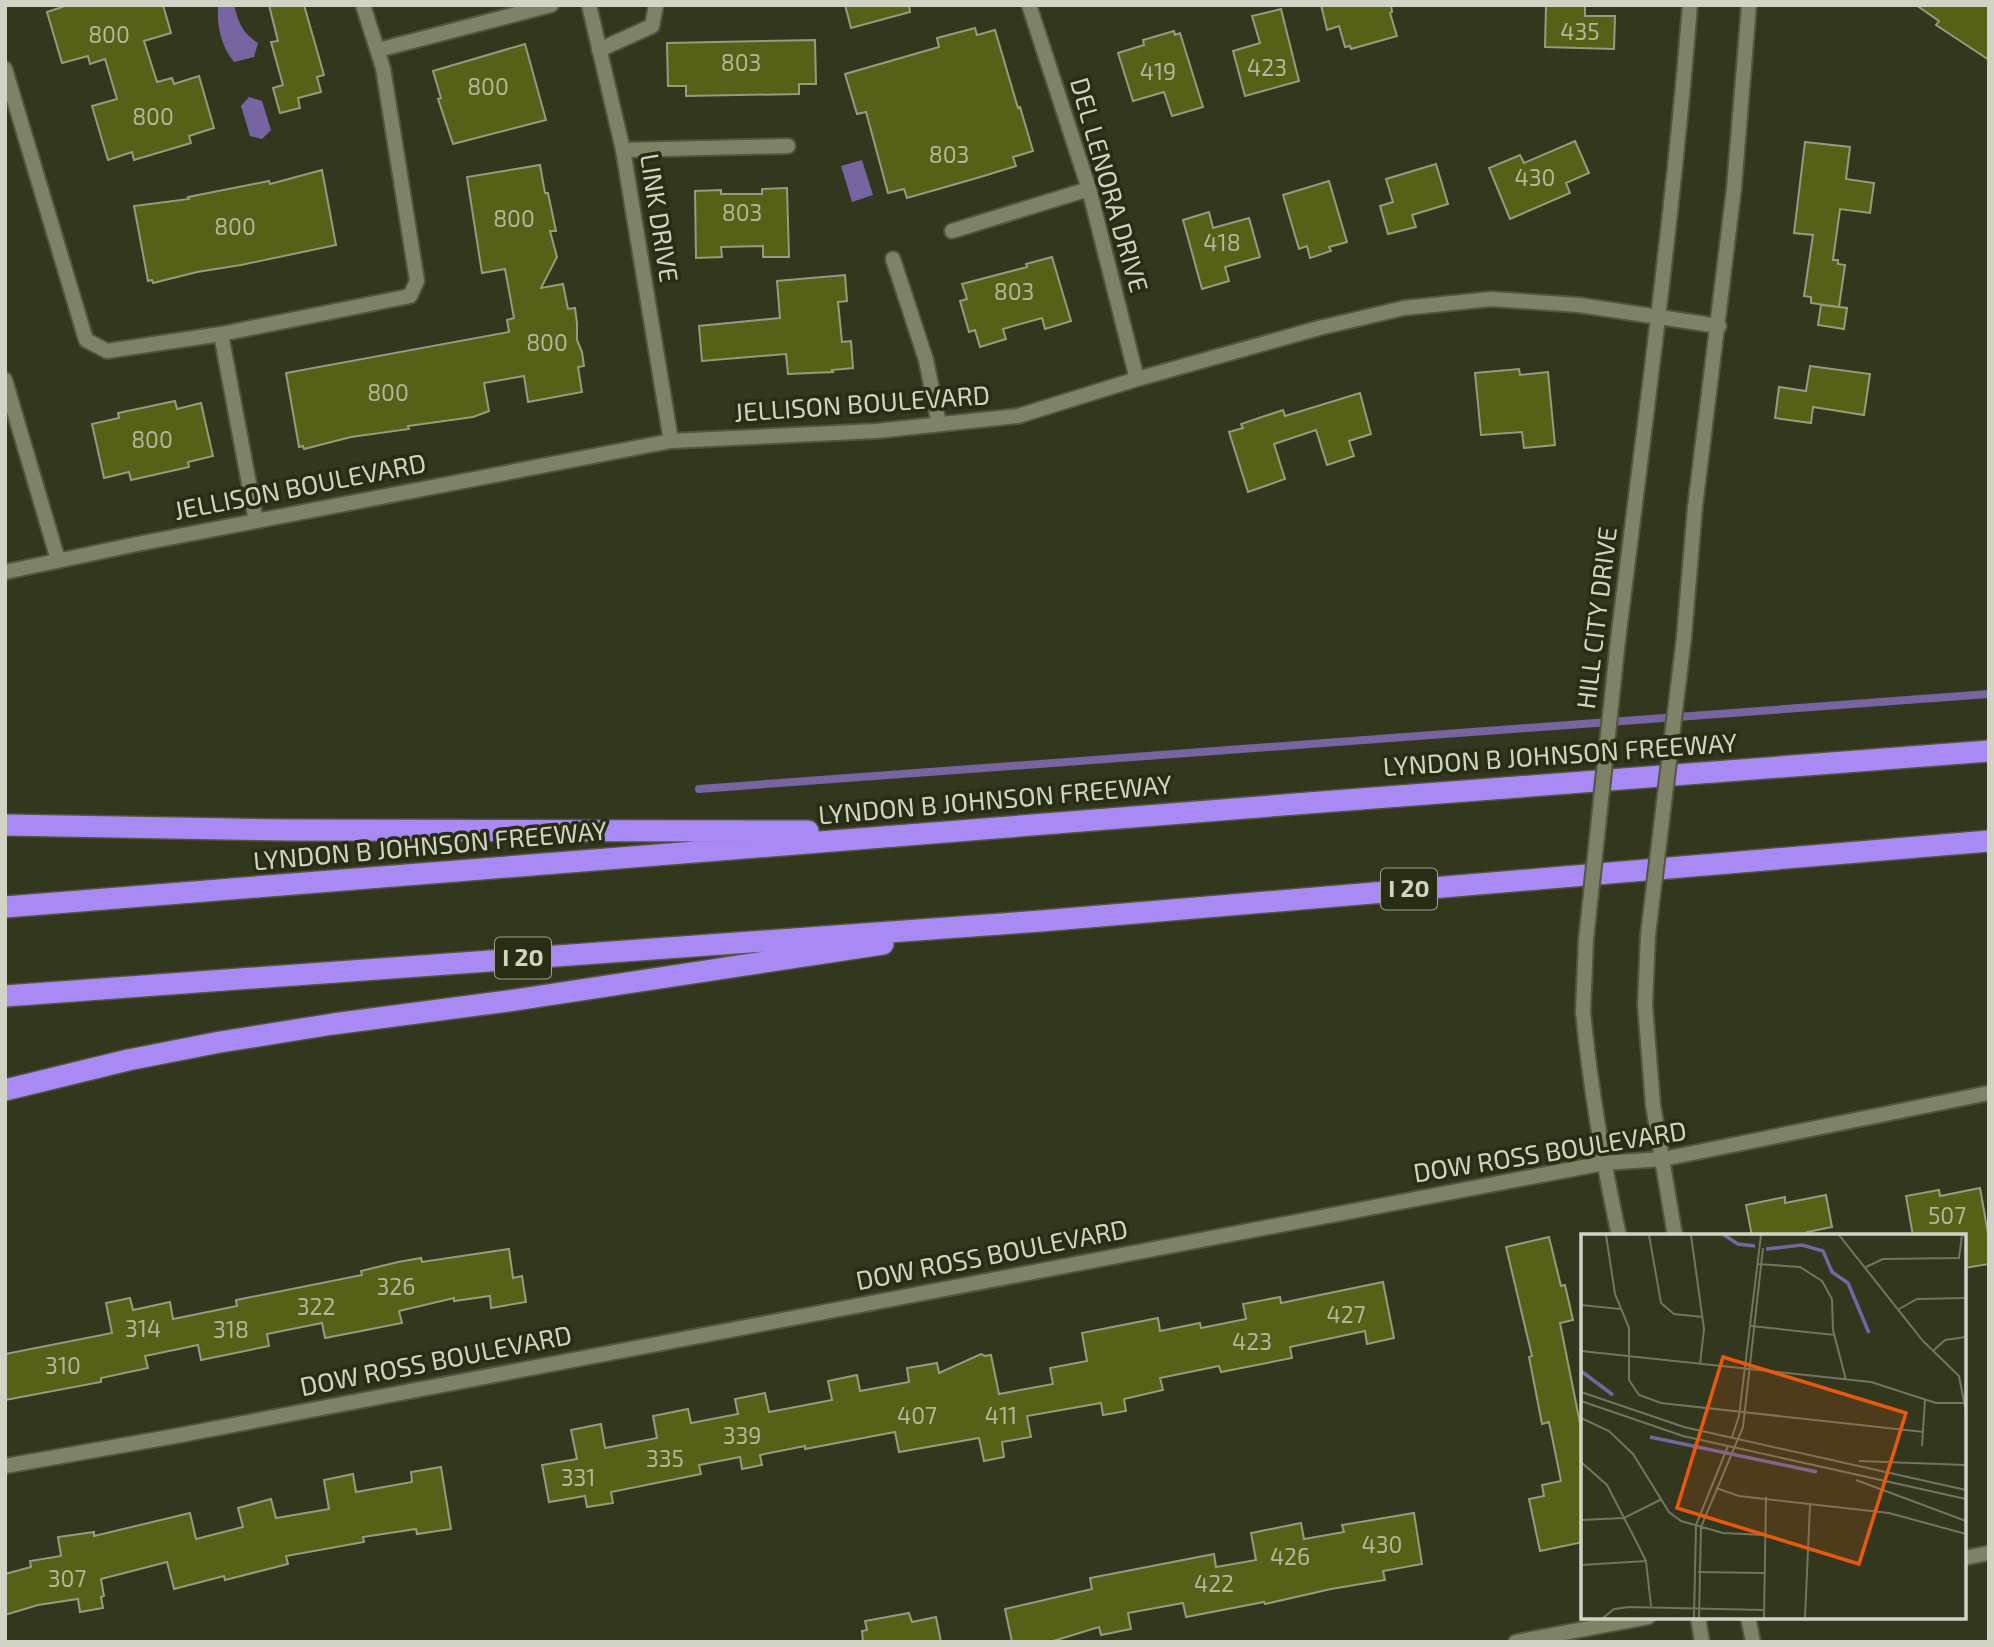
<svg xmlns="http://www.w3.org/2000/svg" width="1994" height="1647" font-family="'Exo 2',sans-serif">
	<rect width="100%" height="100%" fill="#33371e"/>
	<path fill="#7665a1" d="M 234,5 C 238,22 243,34 258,43 L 254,57 L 234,62 C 221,46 217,27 218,6 Z
		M 249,97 L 262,101 L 271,130 L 262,139 L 250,136 L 241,106 Z
		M 862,160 L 873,195 L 852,202 L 841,166 Z"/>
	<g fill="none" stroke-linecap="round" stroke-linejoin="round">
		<path stroke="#7665a1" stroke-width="8" d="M 699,789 L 1989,694"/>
	</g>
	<path fill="#586018" stroke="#969b7e" stroke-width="2" d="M 68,5 L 163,5 L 171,33 L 144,41 L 157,82 L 172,78 L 174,84 L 199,76 L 214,128 L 189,136 L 191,143 L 134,160 L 132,152 L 108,160 L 92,106 L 117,99 L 105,59 L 90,64 L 88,56 L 62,63 L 47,12 Z
		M 269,5 L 304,5 L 324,75 L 317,77 L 321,92 L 298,98 L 300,108 L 280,113 L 273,88 L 283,85 L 271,42 L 278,41 Z
		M 845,5 L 909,5 L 910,12 L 851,28 Z
		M 1321,5 L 1391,5 L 1392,12 L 1390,13 L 1397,36 L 1351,49 L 1350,46 L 1345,47 L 1339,26 L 1327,30 Z
		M 1546,5 L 1585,5 L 1585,16 L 1615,16 L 1614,49 L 1545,47 Z
		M 1916,5 L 1989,5 L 1989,60 L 1936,25 L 1939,21 Z
		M 1281,9 L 1299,81 L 1245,96 L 1233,51 L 1260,43 L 1252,16 Z
		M 975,28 L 977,35 L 995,30 L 1018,108 L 1020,107 L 1033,151 L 1013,157 L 1016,166 L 977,178 L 907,198 L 904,189 L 888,193 L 866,112 L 857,114 L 845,74 L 939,47 L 937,38 Z
		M 1174,31 L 1175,35 L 1180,33 L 1203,107 L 1172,116 L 1164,92 L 1133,101 L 1118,53 L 1144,45 L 1143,40 Z
		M 815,40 L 816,84 L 799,84 L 799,94 L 686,96 L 686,86 L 668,86 L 667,43 Z
		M 525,44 L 546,120 L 453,144 L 438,99 L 441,98 L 433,71 Z
		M 1575,141 L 1589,173 L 1566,183 L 1570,193 L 1510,219 L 1489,168 L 1520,155 L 1524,163 Z
		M 1805,142 L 1850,147 L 1846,179 L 1874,183 L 1870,213 L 1840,209 L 1833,260 L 1838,260 L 1838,264 L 1845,265 L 1839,307 L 1811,303 L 1811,297 L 1804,296 L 1813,235 L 1794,233 Z
		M 1436,164 L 1448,204 L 1412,215 L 1416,227 L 1388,234 L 1380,206 L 1393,202 L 1386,179 Z
		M 540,165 L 545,193 L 548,193 L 556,231 L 550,231 L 557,257 L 541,288 L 563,284 L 568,309 L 575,308 L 577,323 L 577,340 L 582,352 L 584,366 L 578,367 L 582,392 L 528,402 L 524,376 L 484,383 L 489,411 L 473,417 L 408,426 L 409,429 L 351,437 L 304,449 L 303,446 L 299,447 L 286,373 L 509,332 L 507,320 L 514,318 L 505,269 L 482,273 L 467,177 Z
		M 322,170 L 336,245 L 241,265 L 197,272 L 153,283 L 152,280 L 148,281 L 134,206 L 189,199 L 188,197 L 269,181 L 270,184 Z
		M 1329,181 L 1347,242 L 1329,247 L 1331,251 L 1310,258 L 1307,246 L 1299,249 L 1283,195 Z
		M 787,188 L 789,257 L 763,257 L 763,246 L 721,247 L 722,257 L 696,258 L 695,191 L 721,190 L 721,194 L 762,194 L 762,189 Z
		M 1209,212 L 1213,228 L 1249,218 L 1260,257 L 1225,267 L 1229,281 L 1202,289 L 1183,220 Z
		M 1052,257 L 1071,321 L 1045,329 L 1042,318 L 1003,329 L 1006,339 L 980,347 L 975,330 L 969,332 L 960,301 L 967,299 L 962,284 L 1027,267 L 1026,264 Z
		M 845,275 L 847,301 L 838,302 L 842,342 L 851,341 L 853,368 L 832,370 L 833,372 L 788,374 L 786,354 L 702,361 L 699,326 L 780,318 L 777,281 Z
		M 1821,305 L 1847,308 L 1844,329 L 1818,325 Z
		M 1810,366 L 1870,374 L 1864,415 L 1813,407 L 1811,423 L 1775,418 L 1779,387 L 1806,391 Z
		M 1519,369 L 1520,375 L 1548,372 L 1555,445 L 1524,448 L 1522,432 L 1481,435 L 1475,373 Z
		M 1360,393 L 1371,434 L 1349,441 L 1354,456 L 1327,465 L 1316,430 L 1274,444 L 1285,479 L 1248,492 L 1229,432 L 1243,428 L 1241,424 L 1283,410 L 1285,416 Z
		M 175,401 L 177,409 L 201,403 L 213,456 L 188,462 L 189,467 L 131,480 L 129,472 L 104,478 L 92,424 L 119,418 L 118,413 Z
		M 1980,1188 L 1989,1239 L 1989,1264 L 1964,1268 L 1964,1236 L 1913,1236 L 1906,1196 L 1939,1190 L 1940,1196 Z
		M 1826,1195 L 1832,1227 L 1807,1232 L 1808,1236 L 1752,1236 L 1746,1205 L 1785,1197 L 1785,1203 Z
		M 1549,1237 L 1561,1286 L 1565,1285 L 1573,1320 L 1560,1323 L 1583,1438 L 1583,1542 L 1540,1551 L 1529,1499 L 1544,1496 L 1542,1485 L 1561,1481 L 1549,1422 L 1542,1424 L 1529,1357 L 1532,1356 L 1506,1247 Z
		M 509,1249 L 513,1278 L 522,1276 L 526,1302 L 491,1308 L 490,1296 L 454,1301 L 454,1298 L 399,1311 L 402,1323 L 325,1338 L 322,1323 L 267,1334 L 269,1346 L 201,1360 L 198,1345 L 145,1356 L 148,1368 L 101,1378 L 101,1382 L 5,1400 L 5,1354 L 112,1333 L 106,1303 L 130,1298 L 133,1310 L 170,1302 L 173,1319 L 237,1306 L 236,1300 L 362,1275 L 361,1271 L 398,1262 L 421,1258 L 422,1262 Z
		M 1383,1282 L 1394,1338 L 1367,1344 L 1365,1331 L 1290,1347 L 1292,1358 L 1221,1372 L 1219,1366 L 1160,1378 L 1163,1390 L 1124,1399 L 1126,1411 L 1103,1415 L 1101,1403 L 1027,1416 L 1031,1437 L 1002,1442 L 1004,1457 L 984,1461 L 979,1438 L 899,1452 L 895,1432 L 805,1449 L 805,1446 L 760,1455 L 762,1465 L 742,1469 L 740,1457 L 699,1465 L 701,1474 L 611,1492 L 613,1503 L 587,1507 L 585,1496 L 549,1502 L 542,1465 L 577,1459 L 571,1430 L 601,1424 L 605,1448 L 657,1438 L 653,1416 L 688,1409 L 691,1423 L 738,1414 L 735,1399 L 765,1393 L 769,1412 L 832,1400 L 828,1381 L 857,1375 L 860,1391 L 909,1382 L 907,1368 L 937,1363 L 939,1373 L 981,1354 L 985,1356 L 991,1355 L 999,1394 L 1053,1384 L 1050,1368 L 1087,1361 L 1082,1333 L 1158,1318 L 1160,1331 L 1200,1323 L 1201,1328 L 1246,1319 L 1243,1304 L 1280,1297 L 1281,1303 Z
		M 441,1467 L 451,1529 L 417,1534 L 416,1529 L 363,1537 L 364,1542 L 286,1556 L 288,1564 L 225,1580 L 224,1576 L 174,1589 L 167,1562 L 101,1579 L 104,1596 L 101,1597 L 103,1608 L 80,1612 L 78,1599 L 38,1605 L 5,1615 L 5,1574 L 31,1567 L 30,1561 L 61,1556 L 58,1537 L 94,1532 L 94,1536 L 190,1513 L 196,1539 L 243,1527 L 238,1508 L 271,1499 L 276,1518 L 329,1509 L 324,1480 L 353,1474 L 356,1492 L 412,1482 L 411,1472 Z
		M 1414,1513 L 1422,1564 L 1383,1571 L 1385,1580 L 1331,1589 L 1265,1604 L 1264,1602 L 1186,1617 L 1183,1603 L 1128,1613 L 1131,1629 L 1101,1635 L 1099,1627 L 1050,1642 L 1012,1642 L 1005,1609 L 1092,1589 L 1090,1578 L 1214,1554 L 1216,1567 L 1256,1560 L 1251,1533 L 1301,1523 L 1304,1539 L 1344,1532 L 1342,1525 Z
		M 909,1613 L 912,1622 L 936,1617 L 941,1642 L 863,1642 L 862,1631 L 867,1630 L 865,1621 Z"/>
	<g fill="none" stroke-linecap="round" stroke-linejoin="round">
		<g stroke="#52553f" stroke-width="18">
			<path id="service" d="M 378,50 L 551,5
				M 599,50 L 652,26 L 656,5
				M 5,69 L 86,340 L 107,351 L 221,334 L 410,296 L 417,281 L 383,68 L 363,5
				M 623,150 L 788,146
				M 952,231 L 1089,189
				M 893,259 L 926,360 L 939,424
				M 221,334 L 256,521
				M 5,380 L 58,560"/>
		</g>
		<g stroke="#52553f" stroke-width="18">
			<path id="minor" d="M 589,5 L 623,150 L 671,441
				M 1029,5 L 1089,189 L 1137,379
				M 5,572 L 137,544 L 671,441 L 876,431 L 1018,416 L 1137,379 L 1319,328 L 1404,308 L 1491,299 L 1579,305 L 1719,326
				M 5,1466 L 170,1437 L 1604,1163 L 1663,1159 L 1989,1093
				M 1964,1558 L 1989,1553
				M 1516,1642 L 1648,1617"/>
		</g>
		<g stroke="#52553f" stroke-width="18">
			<path id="tertiary" d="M 1684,637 L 1695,507 L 1734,188 L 1749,5
				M 1618,640 C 1644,429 1673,217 1690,5
				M 1645,1005 L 1653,1105 L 1675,1236
				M 1583,1011 C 1590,1087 1603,1161 1619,1236
				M 1698,1617 L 1702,1642
				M 1748,1617 L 1753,1642"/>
		</g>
		<g stroke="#52553f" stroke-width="24">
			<path id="motorway" d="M 5,825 L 288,830 L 808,831
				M 5,907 L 1321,802 L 1989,751
				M 5,996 L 1041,921 L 1989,841
				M 5,1090 L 128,1060 L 220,1042 L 333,1024 L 508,1001 L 883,944"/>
		</g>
		<use href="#service" stroke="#7e8367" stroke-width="14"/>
		<use href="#minor" stroke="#7e8367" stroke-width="14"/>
		<use href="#tertiary" stroke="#7e8367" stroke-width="14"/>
		<use href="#motorway" stroke="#a989f4" stroke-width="21"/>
		<g stroke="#52553f" stroke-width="18" stroke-linecap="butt">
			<path id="tertiary-bridge" d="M 1645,1005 L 1648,935 L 1684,637
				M 1583,1011 L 1586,940 L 1618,640"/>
		</g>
		<use href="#tertiary-bridge" stroke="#7e8367" stroke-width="14"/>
	</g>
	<g text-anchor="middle" stroke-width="7" stroke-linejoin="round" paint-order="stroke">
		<g font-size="23" fill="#b3b79a">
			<text x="1580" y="40">435</text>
			<text x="109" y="43">800</text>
			<text x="741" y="71">803</text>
			<text x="1267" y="76">423</text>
			<text x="1158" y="80">419</text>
			<text x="488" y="95">800</text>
			<text x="153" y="125">800</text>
			<text x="949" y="163">803</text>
			<text x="1535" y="186">430</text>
			<text x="742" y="221">803</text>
			<text x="514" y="227">800</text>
			<text x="235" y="235">800</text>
			<text x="1222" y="251">418</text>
			<text x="1014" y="300">803</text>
			<text x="547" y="351">800</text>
			<text x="388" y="401">800</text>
			<text x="152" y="448">800</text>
			<text x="1947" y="1224">507</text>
			<text x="396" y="1295">326</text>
			<text x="316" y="1315">322</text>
			<text x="1346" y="1323">427</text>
			<text x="143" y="1337">314</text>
			<text x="231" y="1338">318</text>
			<text x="1252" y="1350">423</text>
			<text x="63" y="1374">310</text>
			<text x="917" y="1424">407</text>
			<text x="1001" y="1424">411</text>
			<text x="742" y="1444">339</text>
			<text x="665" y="1467">335</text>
			<text x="578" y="1486">331</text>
			<text x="1382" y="1553">430</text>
			<text x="1290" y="1565">426</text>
			<text x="67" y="1587">307</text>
			<text x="1214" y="1592">422</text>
		</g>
		<g fill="#292d14" stroke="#9fa290" stroke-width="2">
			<rect x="1381" y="868.5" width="56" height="41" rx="5"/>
			<rect x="495" y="937.5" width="56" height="41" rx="5"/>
		</g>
		<g font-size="24" font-weight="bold" fill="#d1d4c5">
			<text x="1409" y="897">I 20</text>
			<text x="523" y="966">I 20</text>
		</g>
		<g font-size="26" fill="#d1d4c5" stroke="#292d14">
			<text transform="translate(1109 185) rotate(74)" y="9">DEL LENORA DRIVE</text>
			<text transform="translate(659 218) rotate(81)" y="9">LINK DRIVE</text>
			<text transform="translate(862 404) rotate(-4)" y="9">JELLISON BOULEVARD</text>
			<text transform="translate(300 487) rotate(-11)" y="9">JELLISON BOULEVARD</text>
			<text transform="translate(1597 618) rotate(-83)" y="9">HILL CITY DRIVE</text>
			<text transform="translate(1560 755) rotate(-4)" y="9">LYNDON B JOHNSON FREEWAY</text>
			<text transform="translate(995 800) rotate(-5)" y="9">LYNDON B JOHNSON FREEWAY</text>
			<text transform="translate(430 846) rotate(-5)" y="9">LYNDON B JOHNSON FREEWAY</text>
			<text transform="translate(1550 1152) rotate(-9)" y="9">DOW ROSS BOULEVARD</text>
			<text transform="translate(992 1255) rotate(-11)" y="9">DOW ROSS BOULEVARD</text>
			<text transform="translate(436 1361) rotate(-11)" y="9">DOW ROSS BOULEVARD</text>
		</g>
	</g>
	<g transform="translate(1581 1234)">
		<rect width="385" height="385" fill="#33371e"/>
		<path fill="none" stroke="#7665a1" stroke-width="3.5" d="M 143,1 L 157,10 L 174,12M 185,15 L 221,11 L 242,17 L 251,38 L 267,49 L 288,99M 0,137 L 32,161M 69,203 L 236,238"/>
		<path fill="none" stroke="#727661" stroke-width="2" d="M 25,1 L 34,60 L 48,94 L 48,146 L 58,161 L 80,169 L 343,198M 68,1 L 80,69 L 93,80 L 122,83M 110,1 L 123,95 L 119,130M 258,1 L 342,107 L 378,142 L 385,178M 177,30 L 219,33 L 241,47 L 251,65 L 252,96 L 265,146M 285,33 L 302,25 L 378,24 L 381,1M 0,71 L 39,75M 318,75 L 336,65 L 385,64M 170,92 L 254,101M 0,117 L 290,148 L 355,169 L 385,169M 352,117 L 364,106 L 385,103M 0,158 L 103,193 L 385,256M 0,167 L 102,202 L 385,265M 0,184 L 28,197 L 52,220 L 88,278 L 100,287 L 142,299 L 184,301M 151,203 L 158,182 L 180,1M 341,212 L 344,166M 278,227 L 385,231M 0,228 L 26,251 L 56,309 L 65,327 L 70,372M 275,246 L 385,287M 135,254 L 158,262 L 308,279 L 385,300M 0,286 L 43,284 L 81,265M 0,331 L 65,327M 117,338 L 183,339M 22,384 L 33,375 L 48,373 L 183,376M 113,384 L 115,291 L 147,212M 118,384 L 120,293 L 162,193 L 182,14M 183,384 L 185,263M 224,384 L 229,271"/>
		<path fill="#e8590c" fill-opacity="0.15" stroke="#e8590c" stroke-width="3.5" d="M 142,123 L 325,179 L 278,330 L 96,274 Z"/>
		<rect width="385" height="385" fill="none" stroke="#d1d4c5" stroke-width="3.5"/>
	</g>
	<rect width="1994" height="1647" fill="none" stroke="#d1d4c5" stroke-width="14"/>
</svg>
